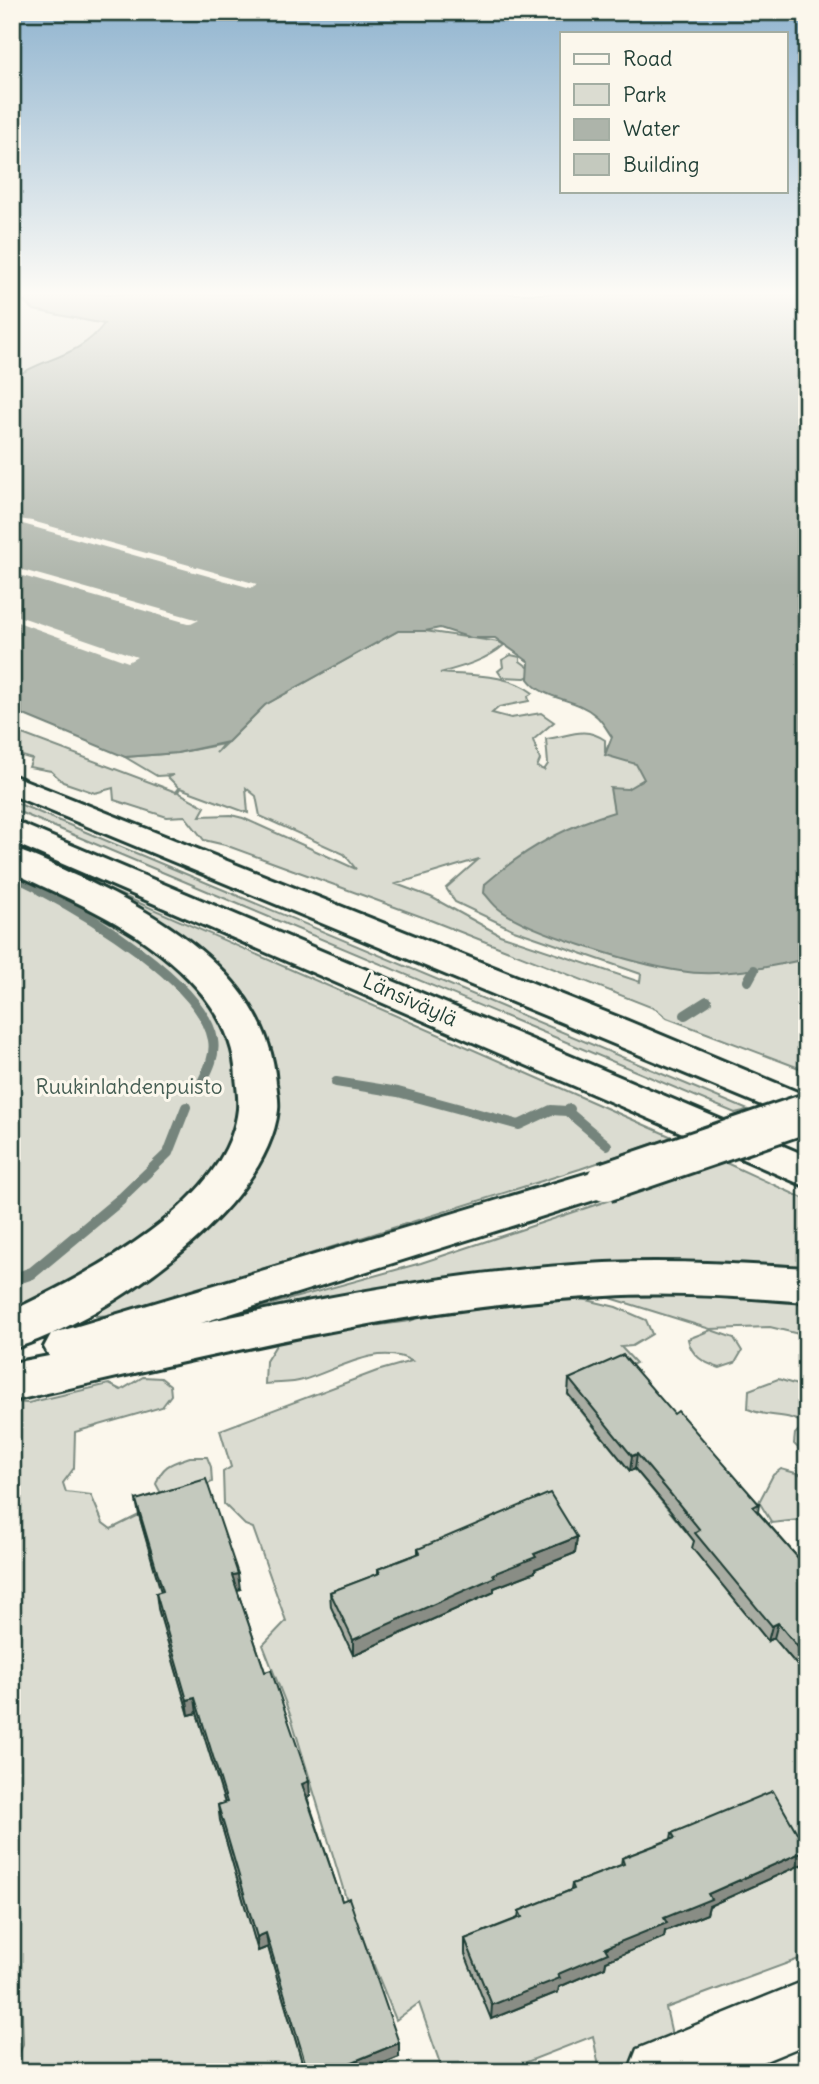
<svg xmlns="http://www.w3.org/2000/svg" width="819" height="2084" font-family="Delius,sans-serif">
	<rect width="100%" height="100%" fill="#fbf7ec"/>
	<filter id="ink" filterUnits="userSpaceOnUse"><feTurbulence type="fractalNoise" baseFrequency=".0143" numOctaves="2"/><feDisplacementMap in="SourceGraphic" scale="14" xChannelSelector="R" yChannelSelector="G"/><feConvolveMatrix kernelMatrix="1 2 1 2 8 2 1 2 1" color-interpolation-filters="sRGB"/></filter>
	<g filter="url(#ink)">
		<path fill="#dbdcd1" stroke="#7d8c82" stroke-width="2" fill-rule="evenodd" d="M 12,294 L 145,294 L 157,307 L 34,377 L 12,454 Z
			M 398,631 L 425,631 L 499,642 L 504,645 C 487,660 462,667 440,673 C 472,676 507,673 533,693 L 528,696 L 529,701 L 499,707 L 492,713 L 511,718 L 541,713 L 554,722 L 533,740 L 540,760 L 537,767 L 544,770 L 548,764 L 546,739 C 569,737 582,725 605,740 L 605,753 L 612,737 L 807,948 L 807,1071 L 667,1018 L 656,1009 L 425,918 L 225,845 L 204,840 L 185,816 L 167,817 L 114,800 L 113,788 L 95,793 L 63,782 L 51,771 L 29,767 L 32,759 L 12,753 L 12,732 L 17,732 L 176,792 L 179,788 L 168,777 L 173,775 L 157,776 L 125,757 L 177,753 L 223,744 L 216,753 L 265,705 ZM 180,788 L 248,813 L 246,788 L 256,796 L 260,816 L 344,854 L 356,869 L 243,818 L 231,815 L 200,816 L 205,807 L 178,792 ZM 479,859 L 446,888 L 455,902 L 514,930 L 641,974 L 640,982 L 500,935 L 431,897 L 396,884 Z
			M 511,655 L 520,657 L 520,661 L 536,673 L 525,678 L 502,677 L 498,671 L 503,667 L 502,660 Z
			M 12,801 L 748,1110 L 735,1113 L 12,809 Z
			M 12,868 L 167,955 L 207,995 L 247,1062 L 236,1142 L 212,1181 L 162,1230 L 12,1319 Z
			M 72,875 L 78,876 L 672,1137 L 580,1169 L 116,1315 L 96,1316 L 93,1311 L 275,1104 C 275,1092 278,1078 276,1067 C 257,967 149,923 72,875 Z
			M 724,1162 L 807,1200 L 807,1271 L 720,1262 L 638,1263 L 185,1328 L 421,1263 Z
			M 683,1287 L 807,1297 L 807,1336 L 770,1327 L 710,1329 L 601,1295 Z
			M 566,1295 L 616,1307 L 646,1320 L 652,1334 L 632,1346 L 621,1347 L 636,1363 L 568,1395 L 630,1471 L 635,1469 L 698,1546 L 768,1641 L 774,1638 L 807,1677 L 807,1956 L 666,2008 L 671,2030 L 670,2072 L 600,2072 L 593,2036 L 501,2072 L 443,2072 L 419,2003 L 396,2020 L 345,1895 L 291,1717 L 263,1645 L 286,1621 L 253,1528 L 245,1525 L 224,1504 L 223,1472 L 231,1467 L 220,1430 L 377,1371 L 412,1361 C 378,1342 335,1371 303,1380 C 291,1384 277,1382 265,1384 L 266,1361 L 278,1342 L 326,1332 L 410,1321 L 435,1311 Z
			M 711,1330 L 734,1338 L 742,1351 L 735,1363 L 720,1368 C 704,1363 691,1356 688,1339 Z
			M 143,1377 L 161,1378 L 170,1385 L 171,1395 L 162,1407 L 75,1432 L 74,1468 L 63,1483 L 66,1492 L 91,1495 L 103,1523 L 111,1529 L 139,1515 L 166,1606 L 158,1609 L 189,1715 L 197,1713 L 229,1817 L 220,1820 L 258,1950 L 268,1947 L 305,2072 L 12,2071 L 23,2044 L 22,2012 L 12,2006 L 12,1974 L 16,1970 L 12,1965 L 12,1402 L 28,1403 L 109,1384 L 121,1390 Z
			M 778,1379 L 797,1385 L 807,1384 L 807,1457 L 794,1444 L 795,1434 L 805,1424 C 781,1411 771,1419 748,1409 L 749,1390 Z
			M 190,1457 L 207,1457 L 211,1467 L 212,1482 L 197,1490 L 163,1497 L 156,1484 C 162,1465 172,1463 190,1457 Z
			M 781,1469 L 807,1476 L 807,1519 L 772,1523 L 759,1502 L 773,1475 Z"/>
		<path fill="#adb4aa" stroke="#74847b" stroke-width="2" d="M 23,294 L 807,294 L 807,959 C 766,967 722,978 680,971 C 640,965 530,933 499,909 C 493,905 489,898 484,893 L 485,884 C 523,850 566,826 614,812 L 610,788 L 627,789 L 644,779 L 636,764 L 605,755 L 612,737 C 607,730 602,720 595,715 C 575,697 544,701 528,679 L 529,662 L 495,638 L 471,638 L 440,628 L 425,631 L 398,631 L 265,705 L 228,742 L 177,753 L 125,757 L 12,710 L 12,394 L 16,391 L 12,389 L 12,379 C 43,357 79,358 104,324 L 34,310 L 20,298 Z"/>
		<path fill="#fbf7ec" d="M 12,518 L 32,521 L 257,584 L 251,588 L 12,521 Z
			M 12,567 L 199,620 L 191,624 L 12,573 Z
			M 12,614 L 27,619 L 137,657 L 128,662 L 12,620 Z"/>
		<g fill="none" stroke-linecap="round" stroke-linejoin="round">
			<path stroke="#74847b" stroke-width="8" d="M 12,876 L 43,891"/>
			<path stroke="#74847b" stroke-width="10" d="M 40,890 C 87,914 203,983 213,1040 C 216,1057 207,1072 200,1086
				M 748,981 L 754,970
				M 685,1015 L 707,1001
				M 336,1082 L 398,1092 L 519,1125 L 551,1110 L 567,1111
				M 570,1109 L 567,1111 L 607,1145
				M 118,1201 L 168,1153 L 186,1107"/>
			<path stroke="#74847b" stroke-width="12" d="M 12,1280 L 32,1273 L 120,1200"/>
			<g stroke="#1f3d34" stroke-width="5">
				<path id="street" d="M 807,1980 L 807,2044 L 739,2072 L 628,2072 L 637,2049 Z"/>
			</g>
			<g stroke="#1f3d34" stroke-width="6">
				<path id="highway" d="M 12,775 L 628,1021 L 807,1096 L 807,1124 L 12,795 Z
					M 12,820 L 807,1156 L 807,1187 L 12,842 Z
					M 12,849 C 36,855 58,868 81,878 C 166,918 268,978 276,1083 C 277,1091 279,1101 278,1110 C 267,1211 102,1322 12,1349 L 12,1311 C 88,1274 228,1204 238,1109 C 239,1098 237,1087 236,1077 C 234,1025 200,985 161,954 C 117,918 63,896 12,872 Z
					M 605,1168 L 620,1172 L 626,1182 L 620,1192 L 201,1323 C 334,1295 469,1270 605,1263 C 673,1260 740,1264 807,1268 L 807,1302 C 740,1297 673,1292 606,1296 C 405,1306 208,1357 12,1401 L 12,1363 L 49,1356 L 44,1347 L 51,1334 Z"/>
			</g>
			<use href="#street" fill="#fbf7ec" fill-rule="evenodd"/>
			<use href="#highway" fill="#fbf7ec" fill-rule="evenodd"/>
			<g stroke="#1f3d34" stroke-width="44" stroke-linecap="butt">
				<path id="highway-bridge" d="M 605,1182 L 807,1113"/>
			</g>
			<use href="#highway-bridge" stroke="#fbf7ec" stroke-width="38"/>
		</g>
		<path fill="#a9ada3" stroke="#1f3d34" stroke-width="2" d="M 569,1379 L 674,1414 L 759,1504 L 758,1512 L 807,1568 L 807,1677 L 774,1638 L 768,1641 L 692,1548 L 694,1541 L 667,1507 L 635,1469 L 630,1471 L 568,1394 Z
			M 136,1500 L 240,1589 L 237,1590 L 265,1672 L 310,1796 L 307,1797 L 342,1901 L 399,2057 L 362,2072 L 305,2072 L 268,1947 L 258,1951 L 220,1820 L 218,1805 L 225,1803 L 197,1713 L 189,1715 L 158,1608 L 156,1593 L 161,1592 L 139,1515 Z
			M 577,1537 L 575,1553 L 535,1569 L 535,1572 L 494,1588 L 494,1592 L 353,1655 L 331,1607 L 330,1592 L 378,1574 L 378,1569 L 418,1554 L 418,1549 Z
			M 672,1833 L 803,1864 L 709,1906 L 707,1914 L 665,1931 L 664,1937 L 606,1961 L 605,1967 L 559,1987 L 558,1992 L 491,2019 L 465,1954 L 465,1939 L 518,1918 L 519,1911 L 571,1890 L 572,1884 L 621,1865 L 622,1858 L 671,1839 Z"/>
		<path fill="#898d85" stroke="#1f3d34" stroke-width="2" d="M 637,1454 L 635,1469 L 630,1471 L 632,1456 Z
			M 577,1537 L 575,1553 L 535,1569 L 535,1572 L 494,1588 L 494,1592 L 353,1655 L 353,1640 L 534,1554 Z
			M 238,1574 L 240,1589 L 234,1591 L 232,1575 Z
			M 778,1623 L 774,1638 L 768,1641 L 772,1626 Z
			M 195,1698 L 197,1713 L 189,1715 L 187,1700 Z
			M 309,1781 L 310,1796 L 303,1798 L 302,1784 Z
			M 807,1850 L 803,1864 L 709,1906 L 707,1914 L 665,1931 L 664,1937 L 606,1961 L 605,1967 L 559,1987 L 558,1992 L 491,2019 L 492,2005 L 558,1974 L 708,1894 Z
			M 266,1933 L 268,1947 L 258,1951 L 257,1937 Z
			M 399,2043 L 399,2057 L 362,2072 L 328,2072 Z"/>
		<path fill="#c4c9be" stroke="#1f3d34" stroke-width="2" d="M 623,1355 L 674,1414 L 678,1411 L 759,1504 L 753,1507 L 807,1568 L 807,1658 L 778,1623 L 772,1626 L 695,1533 L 700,1530 L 669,1492 L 637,1454 L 632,1456 L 569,1379 Z
			M 206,1479 L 238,1574 L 232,1575 L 265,1672 L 271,1670 L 309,1781 L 302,1784 L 342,1901 L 349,1898 L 399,2043 L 328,2072 L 308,2072 L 266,1933 L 257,1937 L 218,1805 L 227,1802 L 195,1698 L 187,1700 L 156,1593 L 163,1591 L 136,1500 Z
			M 550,1493 L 577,1537 L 534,1554 L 536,1557 L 493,1574 L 495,1577 L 353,1640 L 330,1592 L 380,1573 L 378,1569 L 420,1553 L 418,1549 Z
			M 773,1791 L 807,1850 L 708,1894 L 711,1899 L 664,1918 L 667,1923 L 605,1948 L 608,1953 L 558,1974 L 560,1978 L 492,2005 L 465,1939 L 522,1917 L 519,1911 L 574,1889 L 572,1884 L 624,1864 L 622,1858 L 675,1838 L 672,1833 Z"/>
	</g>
	<linearGradient id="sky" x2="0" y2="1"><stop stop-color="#90b4cf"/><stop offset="0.5" stop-color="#fdfbf6"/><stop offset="1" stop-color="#fdfbf6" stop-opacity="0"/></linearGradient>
	<rect width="819" height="586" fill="url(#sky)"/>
	<g text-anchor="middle" stroke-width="6" stroke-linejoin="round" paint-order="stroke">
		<g font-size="21" fill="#1f3d34" stroke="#fbf7ec">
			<text transform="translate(410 1000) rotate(24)" y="7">Länsiväylä</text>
		</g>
		<g font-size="21" fill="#455d53" stroke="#fbf7ec">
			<text x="129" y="1094">Ruukinlahdenpuisto</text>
		</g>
	</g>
	<rect width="819" height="2084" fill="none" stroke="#fbf7ec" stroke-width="42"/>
	<rect x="21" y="21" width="777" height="2042" fill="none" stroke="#1f3d34" stroke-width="2.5" filter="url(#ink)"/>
	<rect x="560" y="32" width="228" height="161" fill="#fbf7ec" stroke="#a3ada2" stroke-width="2"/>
	<rect x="574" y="54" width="35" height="10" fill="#fbf7ec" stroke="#a3ada2" stroke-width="2"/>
	<text x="623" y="66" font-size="21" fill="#1f3d34">Road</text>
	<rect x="574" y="84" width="35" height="21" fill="#dbdcd1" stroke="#a3ada2" stroke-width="2"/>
	<text x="623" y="102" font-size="21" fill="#1f3d34">Park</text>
	<rect x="574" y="119" width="35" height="21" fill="#adb4aa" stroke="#a3ada2" stroke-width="2"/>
	<text x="623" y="136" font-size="21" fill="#1f3d34">Water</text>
	<rect x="574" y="154" width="35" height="21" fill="#c4c9be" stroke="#a3ada2" stroke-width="2"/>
	<text x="623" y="172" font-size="21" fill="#1f3d34">Building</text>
</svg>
